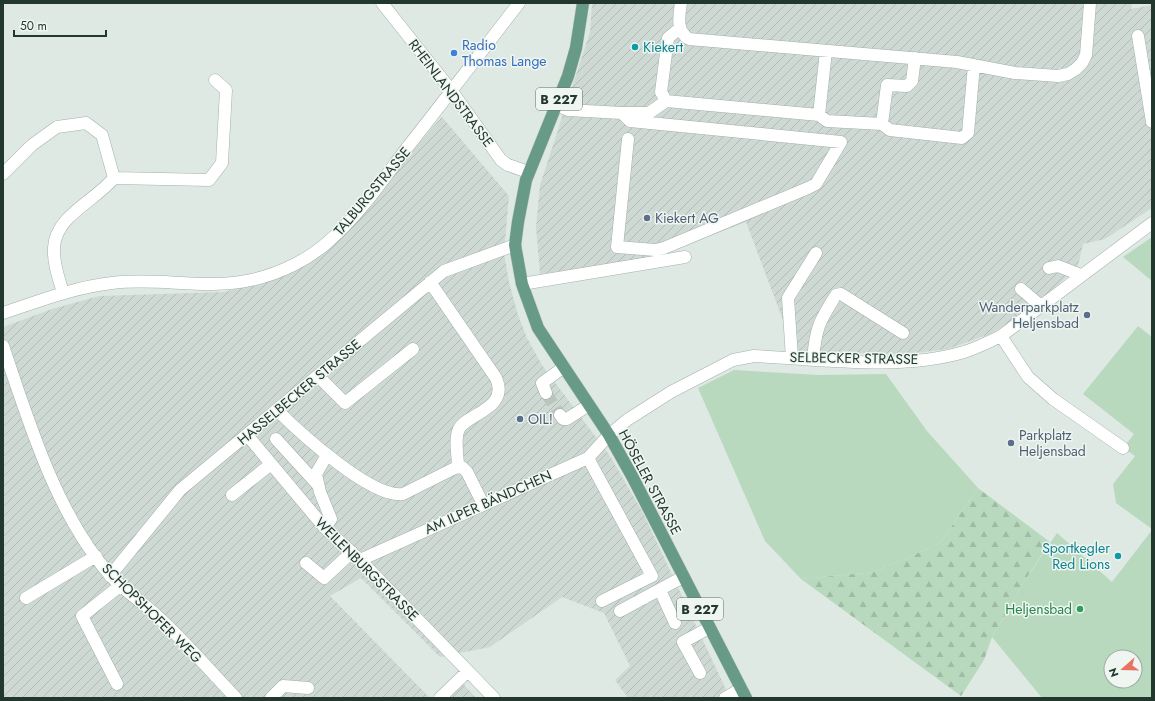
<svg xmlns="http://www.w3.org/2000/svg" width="1155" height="701" font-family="Jost,sans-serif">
	<defs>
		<pattern id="industrial-furrows" width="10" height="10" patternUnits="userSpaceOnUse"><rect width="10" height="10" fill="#cdd9d2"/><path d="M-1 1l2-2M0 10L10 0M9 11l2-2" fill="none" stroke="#b0bbb5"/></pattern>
		<pattern id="forest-firs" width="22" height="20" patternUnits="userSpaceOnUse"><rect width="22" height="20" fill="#b9d9be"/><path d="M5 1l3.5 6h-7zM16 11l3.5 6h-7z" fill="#9fbba4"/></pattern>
	</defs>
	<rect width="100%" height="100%" fill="#dfe9e4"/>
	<path fill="url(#industrial-furrows)" d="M 592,3 L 1132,3 L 1131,9 L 1152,5 L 1152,208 L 1105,239 L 1083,244 L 1078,266 L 1034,308 L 990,334 L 948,349 L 906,354 L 795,352 L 746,222 L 648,259 L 540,274 L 536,227 L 540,185 L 590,32 Z
		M 442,117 L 509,196 L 504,253 L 509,282 L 518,315 L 527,338 L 542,365 L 610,456 L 643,513 L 730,698 L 628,698 L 615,680 L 630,666 L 604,613 L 562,597 L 490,647 L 440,657 L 361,578 L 330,596 L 430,698 L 3,698 L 3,327 L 52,309 L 99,296 L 225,292 L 273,278 L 314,259 Z
		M 458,678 L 476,698 L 438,698 Z"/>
	<path fill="#b9d9be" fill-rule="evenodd" d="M 1152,237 L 1152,281 L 1123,257 Z
		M 1138,326 L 1152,337 L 1152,529 L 1116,503 L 1113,484 L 1135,456 L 1123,448 L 1134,434 L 1083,394 Z
		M 734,370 L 819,375 L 886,374 L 927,431 L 978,488 L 940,543 L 875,572 L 801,579 L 765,541 L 698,388 Z
		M 1152,530 L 1152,698 L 1042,698 L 992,637 L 1025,580 L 1057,533 L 1112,582 ZM 1111,657 L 1135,657 L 1135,681 L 1111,681 Z"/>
	<path fill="url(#forest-firs)" d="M 978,488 L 1050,542 L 1025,580 L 992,637 L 984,660 L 961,696 L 801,579 L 875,572 L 940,543 Z"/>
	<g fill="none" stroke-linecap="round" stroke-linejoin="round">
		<path stroke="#b9c6c0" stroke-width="12" stroke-dasharray="12 6" stroke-linecap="butt" d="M 546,393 L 560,415"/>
		<g stroke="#a3b0aa" stroke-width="13">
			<path id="minor" d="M 382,3 L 451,90 L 501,160 L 508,165 L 528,172
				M 681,3 C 679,17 676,31 689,39 L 957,62 L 1015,73 L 1058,76 L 1068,74 L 1076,69 L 1082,63 L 1086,55 L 1090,3
				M 1138,36 L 1152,122
				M 666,101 L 661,92 L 668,38 L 680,28
				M 557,105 L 568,110 L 622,113 L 630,121 L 841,142 L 816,184 L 808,188 L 664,248 L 655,250 L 617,247 L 628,139
				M 622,113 L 649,113 L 666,101 L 819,115 L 827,121 L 882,124 L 890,130 L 962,138 L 968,133 L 974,65
				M 819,115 L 826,51
				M 882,124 L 887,85 L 907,86 L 912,81 L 915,58
				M 3,174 L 32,145 L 57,127 L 86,123 L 102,135 L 114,178 C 95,201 55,216 54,248 C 53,263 59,279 63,293
				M 114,178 L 209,180 L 222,163 L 226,90 L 215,80
				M 1049,268 L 1058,266 L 1081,275
				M 430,282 L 496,378 C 510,409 466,414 459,429 C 454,439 458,456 458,467
				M 522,284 L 685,257
				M 1021,289 L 1041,306
				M 3,313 C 39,301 75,287 112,283 C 158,277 206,290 251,280 C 279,274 308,260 329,241 C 359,215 382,181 406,149 C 444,101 481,52 519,3
				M 1001,336 L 1028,377 L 1053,399 L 1123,448
				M 3,346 C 29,422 56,514 110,575 C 123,590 141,601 156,615 C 184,640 209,670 236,698
				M 792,358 L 788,298 L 816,253
				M 813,359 C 816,327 819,322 836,295 L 841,294 L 903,333
				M 318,376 L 345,403 L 413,349
				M 546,393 L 542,383 L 564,367
				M 277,410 C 299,432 372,499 403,494 L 455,468 L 462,467 L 467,472 L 483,504
				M 560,415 L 563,419 L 567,419 L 589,405
				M 247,435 L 324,527 L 360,560 L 494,698
				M 276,439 L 318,485
				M 588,458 L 652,576 L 602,601
				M 232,495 L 271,464
				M 325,528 L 331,519 L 320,492 L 316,474 L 327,455
				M 360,560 L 588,458 L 609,435 L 627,420 L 671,392 L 733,360 L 754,356 C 821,359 900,371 964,352 C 977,348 989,342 1001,336 L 1152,223
				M 306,563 L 324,578 L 352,552
				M 110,576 L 180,490 L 444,271 L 515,245
				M 660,590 L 675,623
				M 26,598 L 96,556
				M 620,611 L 683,577
				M 700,673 L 683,642 L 709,628
				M 117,684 L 82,616 L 121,585
				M 271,698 L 283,686 L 308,688
				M 440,698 L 468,671
				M 725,698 L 741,689"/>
		</g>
		<g stroke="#bdc3c1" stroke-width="13">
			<path id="major" d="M 583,3 L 576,48 L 568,76 L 526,180 L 518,222 L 515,245 L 522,284 L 538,328 L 609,435 L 632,476 L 746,698"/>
		</g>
		<use href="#minor" stroke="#fff" stroke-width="12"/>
		<use href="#major" stroke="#679b88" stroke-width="12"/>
	</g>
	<g fill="#0f9aa8" stroke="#eff6f2" stroke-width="1.5">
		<circle cx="635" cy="47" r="4"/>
		<circle cx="1118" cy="556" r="4"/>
	</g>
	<circle fill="#3f7fe0" stroke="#eff6f2" stroke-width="1.5" cx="454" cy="53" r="4"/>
	<g fill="#5c6f8a" stroke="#eff6f2" stroke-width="1.5">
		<circle cx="647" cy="218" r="4"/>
		<circle cx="1087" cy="315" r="4"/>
		<circle cx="520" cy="419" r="4"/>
		<circle cx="1011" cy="443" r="4"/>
	</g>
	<circle fill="#2e9e5b" stroke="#eff6f2" stroke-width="1.5" cx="1080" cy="609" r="4"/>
	<g text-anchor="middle" stroke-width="3" stroke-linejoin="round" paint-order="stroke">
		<g fill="#eff6f2" stroke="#60716a" stroke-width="1">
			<rect x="536" y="88" width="46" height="22" rx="3"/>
			<rect x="677" y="598" width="46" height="22" rx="3"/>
		</g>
		<g font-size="13" font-weight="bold" fill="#22382f">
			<text x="559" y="104">B 227</text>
			<text x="700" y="614">B 227</text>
		</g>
		<g font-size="14" fill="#366cbe" stroke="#eff6f2" text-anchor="start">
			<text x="462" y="50">Radio<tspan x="462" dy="16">Thomas Lange</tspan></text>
		</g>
		<g font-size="14" fill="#0d838f" stroke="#eff6f2" text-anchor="start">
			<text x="643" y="52">Kiekert</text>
			<text x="1110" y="553" text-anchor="end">Sportkegler<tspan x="1110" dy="16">Red Lions</tspan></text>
		</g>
		<g font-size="14" fill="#22382f" stroke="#eff6f2">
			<text transform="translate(451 93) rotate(53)" y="5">RHEINLANDSTRASSE</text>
			<text transform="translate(372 191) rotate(-50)" y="5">TALBURGSTRASSE</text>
			<text transform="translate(854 358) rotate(1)" y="5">SELBECKER STRASSE</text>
			<text transform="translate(299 392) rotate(-40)" y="5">HASSELBECKER STRASSE</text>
			<text transform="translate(650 482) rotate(62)" y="5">HÖSELER STRASSE</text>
			<text transform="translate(488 502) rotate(-24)" y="5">AM ILPER BÄNDCHEN</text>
			<text transform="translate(367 569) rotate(45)" y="5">WEILENBURGSTRASSE</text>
			<text transform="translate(152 613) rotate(45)" y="5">SCHOPSHOFER WEG</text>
		</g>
		<g font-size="14" fill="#4e5e75" stroke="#eff6f2" text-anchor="start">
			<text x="655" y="223">Kiekert AG</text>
			<text x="1079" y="312" text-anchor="end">Wanderparkplatz<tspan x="1079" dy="16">Heljensbad</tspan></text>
			<text x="528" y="424">OIL!</text>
			<text x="1019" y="440">Parkplatz<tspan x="1019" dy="16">Heljensbad</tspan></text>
		</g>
		<g font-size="14" fill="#27864d" stroke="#eff6f2" text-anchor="end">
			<text x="1072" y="614">Heljensbad</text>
		</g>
	</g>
	<rect width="1155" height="701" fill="none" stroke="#22382f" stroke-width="8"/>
	<g transform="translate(1123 669) rotate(250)"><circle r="19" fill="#eff6f2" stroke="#9daaa4"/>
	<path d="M0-3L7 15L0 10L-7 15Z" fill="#e67360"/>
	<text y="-6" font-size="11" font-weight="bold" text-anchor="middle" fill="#22382f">N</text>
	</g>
	<path d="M14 30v6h92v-6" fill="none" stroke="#22382f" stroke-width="2"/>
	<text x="20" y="30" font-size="12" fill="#22382f" stroke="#eff6f2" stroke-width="3" paint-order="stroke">50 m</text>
</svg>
